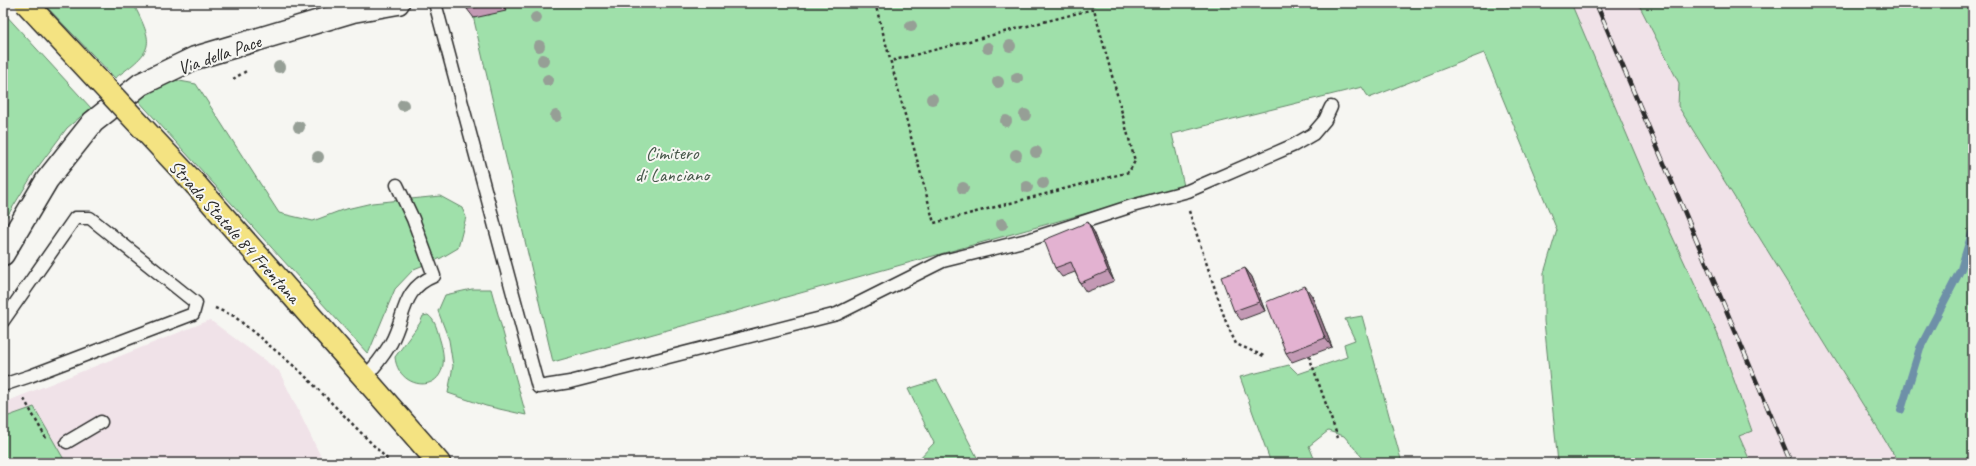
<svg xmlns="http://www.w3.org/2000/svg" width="1976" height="466" font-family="Caveat,sans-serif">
	<rect width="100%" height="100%" fill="#f6f6f2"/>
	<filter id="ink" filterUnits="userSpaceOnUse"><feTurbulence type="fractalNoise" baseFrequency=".025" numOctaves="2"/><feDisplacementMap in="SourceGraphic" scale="8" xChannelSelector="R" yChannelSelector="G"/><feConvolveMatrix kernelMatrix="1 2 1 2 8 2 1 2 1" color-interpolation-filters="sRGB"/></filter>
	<g filter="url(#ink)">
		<path fill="#f0e2e8" d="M 1571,3 L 1638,3 L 1679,83 L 1678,106 L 1899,463 L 1751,463 L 1739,436 L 1752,430 L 1718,335 L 1644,175 Z
			M 210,320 L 279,371 L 324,463 L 3,463 L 3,403 Z"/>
		<path fill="#9fe0aa" stroke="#65866a" d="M 43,3 L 133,3 C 155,46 154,50 115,78 Z
			M 470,3 L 1571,3 L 1644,175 L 1718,335 L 1752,431 L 1739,436 L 1751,463 L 1558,463 L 1544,321 L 1544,273 L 1557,230 L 1484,53 L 1369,98 L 1362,87 L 1172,134 L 1184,186 L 553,362 Z
			M 1638,3 L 1973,3 L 1973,435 L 1970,445 L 1972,463 L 1899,463 L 1678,106 L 1679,83 Z
			M 3,12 L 91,108 L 67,128 L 35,171 L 3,223 Z
			M 174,80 L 196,84 L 279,213 L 313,221 L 342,210 L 372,203 L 440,196 L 462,208 L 466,217 L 458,248 L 441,258 L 414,269 L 395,289 L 368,354 L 136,98 L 157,83 Z
			M 472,289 L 491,289 L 526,415 L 486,406 L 448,393 L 453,366 L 449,340 L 438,311 L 445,295 Z
			M 428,315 C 436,321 437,330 440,340 C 458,397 398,394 395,357 L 420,323 L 423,316 Z
			M 1362,316 L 1402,463 L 1367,463 L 1344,436 L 1328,431 L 1309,446 L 1316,463 L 1271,463 L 1240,377 L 1289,365 L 1298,374 L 1347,357 L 1344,344 L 1355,340 L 1345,319 Z
			M 937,380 L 980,463 L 915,463 L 934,443 L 908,389 Z
			M 34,407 L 66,463 L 3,463 L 3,418 Z"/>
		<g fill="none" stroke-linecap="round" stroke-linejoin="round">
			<path stroke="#6e90a8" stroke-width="8" d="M 1901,410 L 1920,348 L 1961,269 L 1973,230"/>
			<g stroke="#2b2b2b" stroke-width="15">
				<path id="service" d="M 435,3 L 538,387 L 570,382 L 837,314 L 943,261 L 1031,239 L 1132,206 L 1188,191 L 1294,145 L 1313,134 L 1325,120 L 1331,107
					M 3,321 L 75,218 L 90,218 L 196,303 L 193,314 L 30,376 L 3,385
					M 364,378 C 375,367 383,356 391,343 C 406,316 401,289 434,276 L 413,219 L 397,185
					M 67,442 L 101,422"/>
			</g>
			<g stroke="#2b2b2b" stroke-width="25">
				<path id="minor" d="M 3,254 L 47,180 L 93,122 L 141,84 L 195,58 L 353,11 L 398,3"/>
			</g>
			<g stroke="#2b2b2b" stroke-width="25">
				<path id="primary" d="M 196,185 L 439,463"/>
			</g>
			<path stroke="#2b2b2b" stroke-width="2.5" stroke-dasharray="3 3" stroke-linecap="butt" d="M 875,3 L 934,223 L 1129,172 L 1135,161 L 1094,9 L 891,61
				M 1093,3 L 1094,9
				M 233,79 L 248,70
				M 1189,211 L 1226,322 L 1236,344 L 1266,357
				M 215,308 L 234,316 L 300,371 L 391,463
				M 1309,356 L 1338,438
				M 24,399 L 47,440"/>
			<use href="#service" stroke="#f6f6f2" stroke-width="12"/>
			<use href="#minor" stroke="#f6f6f2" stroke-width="22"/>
			<use href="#primary" stroke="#f4e382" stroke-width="22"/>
			<g stroke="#2b2b2b" stroke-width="4.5">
				<path id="rail" d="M 1596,3 L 1791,463"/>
			</g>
			<use href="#rail" stroke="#f6f6f2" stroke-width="3" stroke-dasharray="9" stroke-linecap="butt"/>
			<g stroke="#2b2b2b" stroke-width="25" stroke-linecap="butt">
				<path id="primary-bridge" d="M 26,3 L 196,185"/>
			</g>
			<use href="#primary-bridge" stroke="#f4e382" stroke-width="22"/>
		</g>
		<g fill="#969f96">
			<circle cx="536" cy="18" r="6"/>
			<circle cx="911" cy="26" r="6"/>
			<circle cx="539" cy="46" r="6"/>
			<circle cx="1010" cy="46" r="6"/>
			<circle cx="988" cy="48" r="6"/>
			<circle cx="543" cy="60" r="6"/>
			<circle cx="279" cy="67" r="6"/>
			<circle cx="1017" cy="78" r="6"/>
			<circle cx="548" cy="80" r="6"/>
			<circle cx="998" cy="82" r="6"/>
			<circle cx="932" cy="99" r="6"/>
			<circle cx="403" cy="105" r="6"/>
			<circle cx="1025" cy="115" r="6"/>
			<circle cx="556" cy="116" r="6"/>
			<circle cx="1006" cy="121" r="6"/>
			<circle cx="299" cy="127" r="6"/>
			<circle cx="1036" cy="152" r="6"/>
			<circle cx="1016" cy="155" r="6"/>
			<circle cx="318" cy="157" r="6"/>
			<circle cx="1043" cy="183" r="6"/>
			<circle cx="1027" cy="187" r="6"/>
			<circle cx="963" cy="188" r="6"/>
			<circle cx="1002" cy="224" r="6"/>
		</g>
		<path fill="#c399b4" stroke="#2b2b2b" d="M 466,3 L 504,3 L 506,11 L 474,18 L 467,9 Z
			M 1088,222 L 1094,232 L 1114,281 L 1086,292 L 1080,283 L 1075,272 L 1062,277 L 1055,268 Z
			M 1245,268 L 1252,277 L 1265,311 L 1241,320 L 1234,311 Z
			M 1312,296 L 1332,347 L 1292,362 L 1286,353 Z"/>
		<path fill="#9f7d92" stroke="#2b2b2b" d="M 501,3 L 504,3 L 506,11 Z
			M 1088,222 L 1094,232 L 1114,281 L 1108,271 Z
			M 1245,268 L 1252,277 L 1265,311 L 1259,302 Z
			M 1305,286 L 1312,296 L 1332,347 L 1325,338 Z"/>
		<path fill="#e3b2d1" stroke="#2b2b2b" d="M 466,3 L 495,3 L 467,9 Z
			M 1088,222 L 1108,271 L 1080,283 L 1071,262 L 1055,268 L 1044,240 Z
			M 1245,268 L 1259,302 L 1234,311 L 1221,277 Z
			M 1305,286 L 1325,338 L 1286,353 L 1266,302 Z"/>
	</g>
	<g text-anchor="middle" stroke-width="4" stroke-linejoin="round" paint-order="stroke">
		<g font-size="19" fill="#2b2b2b" stroke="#f6f6f2">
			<text transform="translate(219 54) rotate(-19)" y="7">Via della Pace</text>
			<text transform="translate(235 231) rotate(48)" y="7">Strada Statale 84 Frentana</text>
		</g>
		<g font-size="19" fill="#48584b" stroke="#f6f6f2">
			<text x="672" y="159">Cimitero<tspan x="672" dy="22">di Lanciano</tspan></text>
		</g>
	</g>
	<rect width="1976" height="466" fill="none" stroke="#f6f6f2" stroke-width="16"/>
	<rect x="8" y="8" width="1960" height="450" fill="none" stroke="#2b2b2b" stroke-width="1.5" filter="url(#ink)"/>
</svg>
